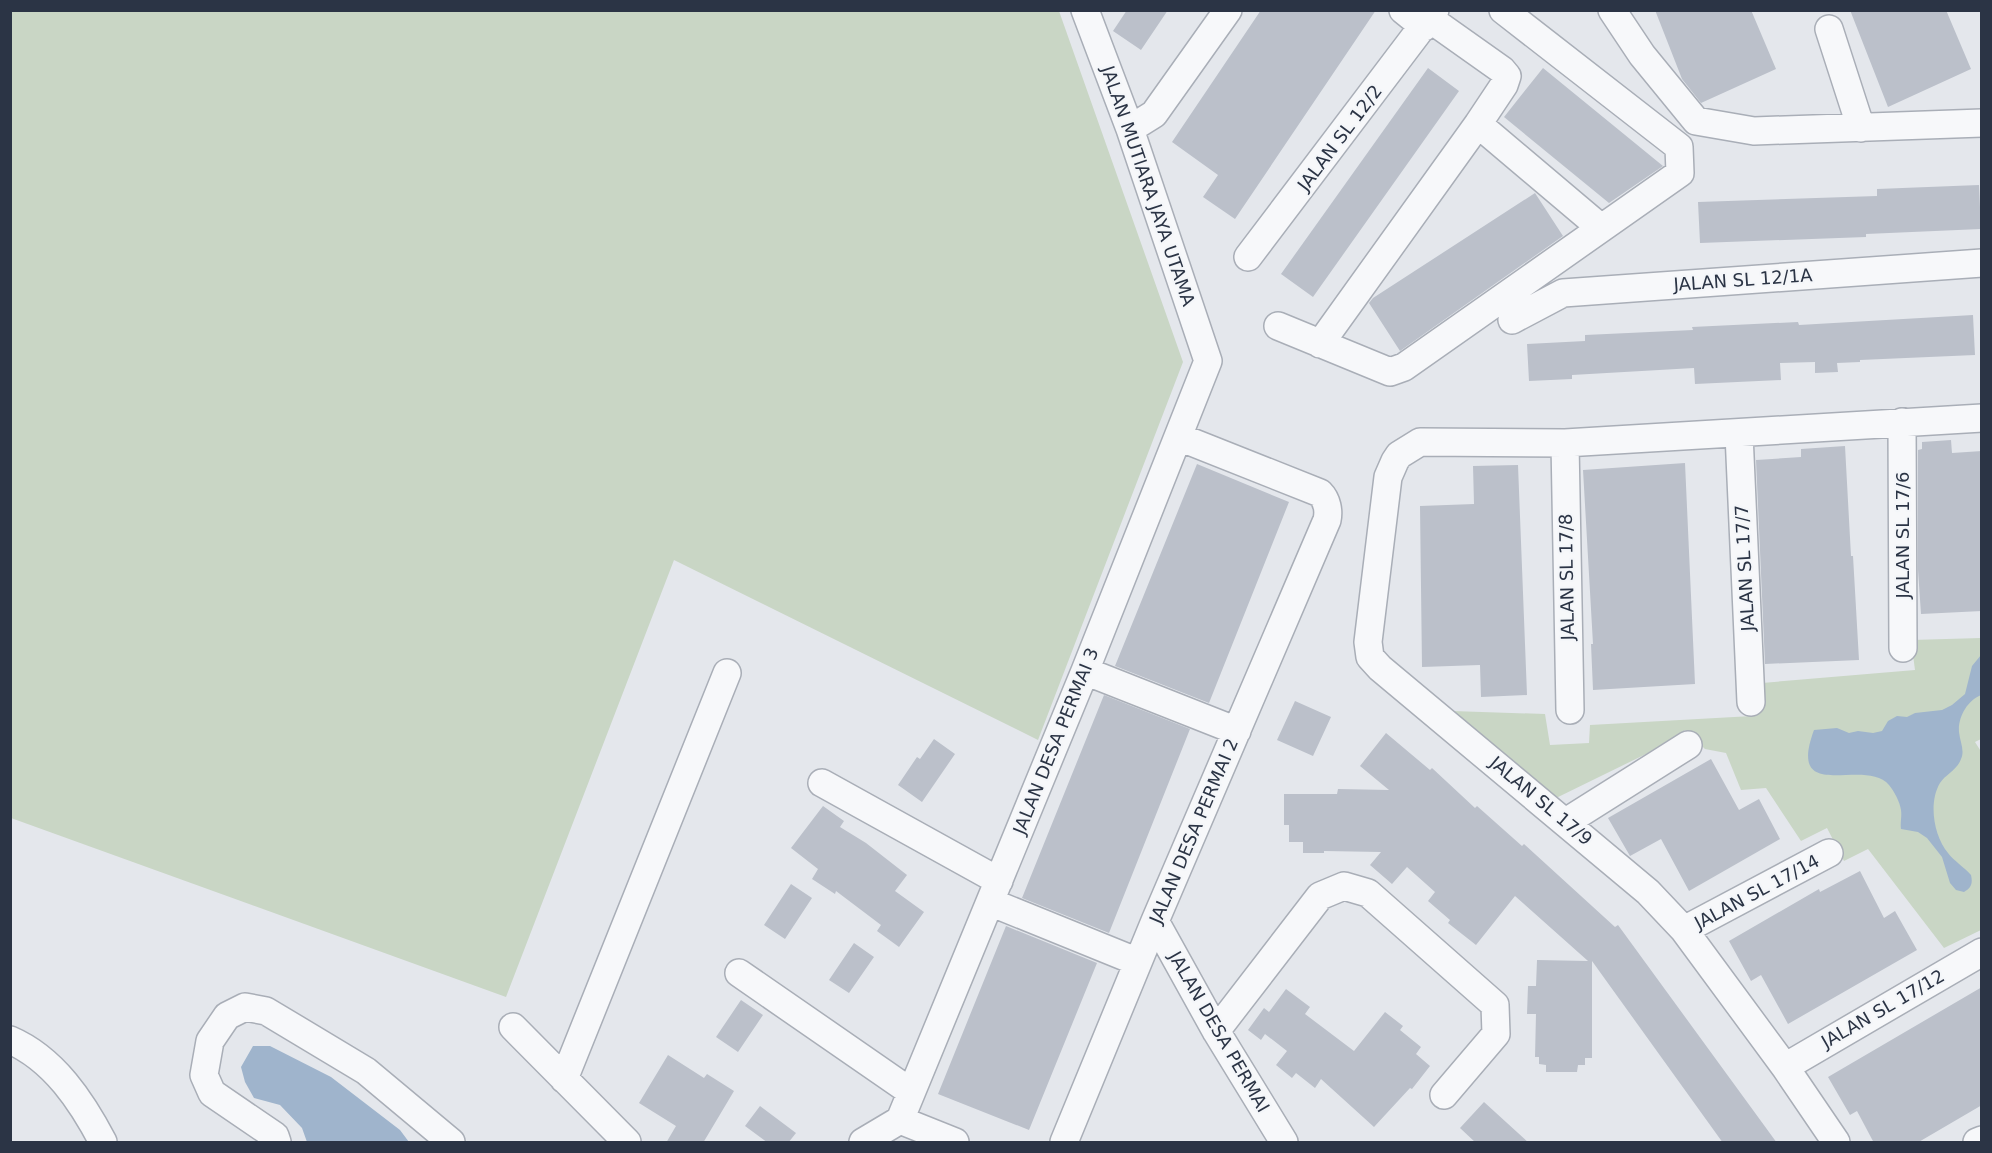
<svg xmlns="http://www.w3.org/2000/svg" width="1992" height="1153" font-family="'DejaVu Sans',sans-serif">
	<rect width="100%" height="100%" fill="#e4e7ec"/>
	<path fill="#c9d6c5" d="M 10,11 L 1059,11 L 1183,362 L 1038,740 L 674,560 L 506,997 L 11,818 Z
		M 1981,638 L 1981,739 L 1975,742 L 1982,753 L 1982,857 L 1980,858 L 1982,861 L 1981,930 L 1944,948 L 1868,849 L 1844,861 L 1827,828 L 1801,841 L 1766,788 L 1741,790 L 1726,753 L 1705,749 L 1685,730 L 1646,754 L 1552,800 L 1452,711 L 1545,714 L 1550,745 L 1589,743 L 1590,725 L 1752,716 L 1750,684 L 1915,670 L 1911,640 Z"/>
	<path fill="#9fb4cc" d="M 1981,655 L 1981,695 C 1967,701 1958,717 1959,732 C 1960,742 1965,750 1961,759 C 1958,769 1945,775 1940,783 C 1928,803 1934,836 1948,853 C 1954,861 1964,867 1971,875 C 1973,884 1971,888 1964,892 L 1956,890 L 1950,883 L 1942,857 L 1927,838 L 1918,832 L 1901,829 C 1900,823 1902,817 1901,810 C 1900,802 1894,791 1889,785 C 1865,756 1786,806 1814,730 L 1837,728 L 1849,733 L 1858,731 L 1873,733 L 1882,731 L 1888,721 L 1897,716 L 1907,717 L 1915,713 L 1942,710 L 1952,705 L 1965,694 L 1972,666 Z
		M 253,1046 L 270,1046 L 331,1077 L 400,1130 L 409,1142 L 307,1142 L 302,1128 L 280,1105 L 254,1098 L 245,1082 L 241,1067 Z"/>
	<path fill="#bbc0ca" d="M 1127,10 L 1168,10 L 1141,50 L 1113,31 Z
		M 1261,10 L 1376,10 L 1235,219 L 1203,197 L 1218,175 L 1172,142 Z
		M 1655,10 L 1751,10 L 1776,69 L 1701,103 L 1682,79 Z
		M 1850,10 L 1946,10 L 1971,69 L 1888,107 Z
		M 1428,68 L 1459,91 L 1313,297 L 1281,274 Z
		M 1543,68 L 1663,166 L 1609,203 L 1504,117 Z
		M 1979,185 L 1981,229 L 1866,234 L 1866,237 L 1700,243 L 1698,202 L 1877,196 L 1877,189 Z
		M 1535,193 L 1563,236 L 1400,351 L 1369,303 L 1373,298 Z
		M 1973,315 L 1975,355 L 1860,360 L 1860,362 L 1837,363 L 1838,372 L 1815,373 L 1815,362 L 1780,363 L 1781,380 L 1695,384 L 1694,368 L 1572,375 L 1572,379 L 1529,381 L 1527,344 L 1585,341 L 1585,335 L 1693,330 L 1692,327 L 1798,322 L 1799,325 Z
		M 1951,440 L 1952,453 L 1982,451 L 1982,611 L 1921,614 L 1918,570 L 1918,450 L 1922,449 L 1922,442 Z
		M 1845,446 L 1851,556 L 1853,556 L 1859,660 L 1765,664 L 1756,460 L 1801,457 L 1801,449 Z
		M 1685,463 L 1695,684 L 1593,690 L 1591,644 L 1593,644 L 1583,470 Z
		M 1197,464 L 1289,502 L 1209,703 L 1115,666 Z
		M 1518,465 L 1527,695 L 1481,697 L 1480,665 L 1422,667 L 1420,506 L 1474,504 L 1473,466 Z
		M 1104,695 L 1190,729 L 1109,933 L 1022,898 Z
		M 1295,701 L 1331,717 L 1313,756 L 1277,740 Z
		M 1386,733 L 1430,770 L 1432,768 L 1475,808 L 1477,806 L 1522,846 L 1524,844 L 1615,927 L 1618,925 L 1777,1143 L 1723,1143 L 1592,961 L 1592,1058 L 1585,1058 L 1585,1065 L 1578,1065 L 1577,1072 L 1546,1072 L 1546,1065 L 1539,1064 L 1539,1057 L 1535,1057 L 1536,1014 L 1527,1014 L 1528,986 L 1536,986 L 1537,960 L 1588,961 L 1515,896 L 1476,945 L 1448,923 L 1450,920 L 1428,901 L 1435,892 L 1407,867 L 1392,884 L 1370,865 L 1381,852 L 1324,851 L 1324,853 L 1303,853 L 1303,842 L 1289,842 L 1289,825 L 1284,825 L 1284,794 L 1337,794 L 1338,789 L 1389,790 L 1360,766 Z
		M 934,739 L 955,754 L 922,802 L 898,785 L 917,757 L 920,759 Z
		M 1711,759 L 1739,810 L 1759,799 L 1780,839 L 1689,891 L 1661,839 L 1630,856 L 1608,818 Z
		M 823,806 L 844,821 L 840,827 L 866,843 L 907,875 L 895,891 L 924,912 L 899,947 L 877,931 L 881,925 L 836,891 L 835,894 L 812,879 L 818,869 L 791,848 Z
		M 1860,871 L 1884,918 L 1895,911 L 1917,950 L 1788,1024 L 1761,975 L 1751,981 L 1729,941 L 1819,889 L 1820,892 Z
		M 791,884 L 812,898 L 785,939 L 764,925 Z
		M 1006,926 L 1097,963 L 1029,1130 L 938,1094 Z
		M 854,943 L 874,957 L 849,993 L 829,980 Z
		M 1982,987 L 1982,1105 L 1917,1143 L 1874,1143 L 1857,1111 L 1850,1115 L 1828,1077 Z
		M 1286,989 L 1310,1007 L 1305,1014 L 1354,1051 L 1385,1012 L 1403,1026 L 1400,1030 L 1421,1047 L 1416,1054 L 1430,1066 L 1412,1089 L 1410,1088 L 1374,1127 L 1321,1079 L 1315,1088 L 1296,1073 L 1292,1078 L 1276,1065 L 1287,1051 L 1265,1034 L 1261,1040 L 1248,1030 L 1264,1008 L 1269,1012 Z
		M 741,1000 L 763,1015 L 738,1052 L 716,1037 Z
		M 668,1055 L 704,1078 L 707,1074 L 734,1091 L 703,1143 L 666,1143 L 676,1126 L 639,1103 Z
		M 1484,1102 L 1529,1143 L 1476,1143 L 1460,1128 Z
		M 760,1106 L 796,1133 L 788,1143 L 768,1143 L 745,1126 Z"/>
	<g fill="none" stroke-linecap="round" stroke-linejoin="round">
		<g stroke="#a9aeb7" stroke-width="30">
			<path id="minor" d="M 1403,10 L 1424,27
				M 1612,10 L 1642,55 L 1696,121 L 1754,131 L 1982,123
				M 1829,29 L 1861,128
				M 1478,124 L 1601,228
				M 1130,129 L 1154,114 L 1228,10
				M 1248,257 L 1435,10
				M 1512,320 L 1563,293 L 1982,263
				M 1278,326 L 1390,372 L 1404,367 L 1680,173 L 1679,147 L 1503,10
				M 1320,344 L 1478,124 L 1504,85 L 1507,76 L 1502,70 L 1430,19
				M 1902,422 L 1903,648
				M 1739,434 L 1751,702
				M 1565,443 L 1570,710
				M 1085,671 L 1237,731
				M 822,783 L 999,881
				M 1566,822 L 1688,745
				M 990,902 L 1138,962
				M 1155,921 L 1216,1031 L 1284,1142
				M 1684,930 L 1829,853
				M 739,973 L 911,1092
				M 513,1027 L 627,1142
				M 1216,1031 L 1320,896 L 1344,886 L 1368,893 L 1495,1005 L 1496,1034 L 1444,1095
				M 10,1040 C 54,1059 82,1102 103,1142
				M 1785,1067 L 1982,952
				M 564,1079 L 727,673
				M 900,1120 L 1085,671 L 1208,361 L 1130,129 L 1085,10
				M 900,1120 L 955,1142
				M 277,1142 L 275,1136 L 212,1093 L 204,1075 L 210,1041 L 227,1016 L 245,1007 L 266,1011 L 366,1071 L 451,1142
				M 863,1142 L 900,1120
				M 1064,1142 L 1155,921 L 1327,520 C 1329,511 1327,500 1320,493 L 1179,437
				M 1836,1142 L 1785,1067 L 1684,930 L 1648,892 L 1380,668 L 1370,657 L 1368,642 L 1388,477 L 1395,461 L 1399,455 L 1420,442 L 1565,443 L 1982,418
				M 1977,1142 L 1982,1140"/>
		</g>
		<use href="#minor" stroke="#f7f8fa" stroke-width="27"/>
	</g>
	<g text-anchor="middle" stroke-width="4.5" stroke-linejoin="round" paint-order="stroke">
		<g font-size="18" fill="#2b3445" stroke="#f4f6f9">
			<text transform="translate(1340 138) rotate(-53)" y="6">JALAN SL 12/2</text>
			<text transform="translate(1148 186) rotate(71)" y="6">JALAN MUTIARA JAYA UTAMA</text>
			<text transform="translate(1743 280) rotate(-4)" y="6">JALAN SL 12/1A</text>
			<text transform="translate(1903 535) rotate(-90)" y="6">JALAN SL 17/6</text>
			<text transform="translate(1745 568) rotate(-93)" y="6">JALAN SL 17/7</text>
			<text transform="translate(1567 577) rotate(-91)" y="6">JALAN SL 17/8</text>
			<text transform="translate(1056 741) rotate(-68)" y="6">JALAN DESA PERMAI 3</text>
			<text transform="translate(1541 801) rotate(40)" y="6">JALAN SL 17/9</text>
			<text transform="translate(1194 831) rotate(-67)" y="6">JALAN DESA PERMAI 2</text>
			<text transform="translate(1757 892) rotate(-28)" y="6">JALAN SL 17/14</text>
			<text transform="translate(1883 1009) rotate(-30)" y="6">JALAN SL 17/12</text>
			<text transform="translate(1219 1032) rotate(60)" y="6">JALAN DESA PERMAI</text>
		</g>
	</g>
	<rect width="1992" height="1153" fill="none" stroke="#2b3445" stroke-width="24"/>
</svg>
